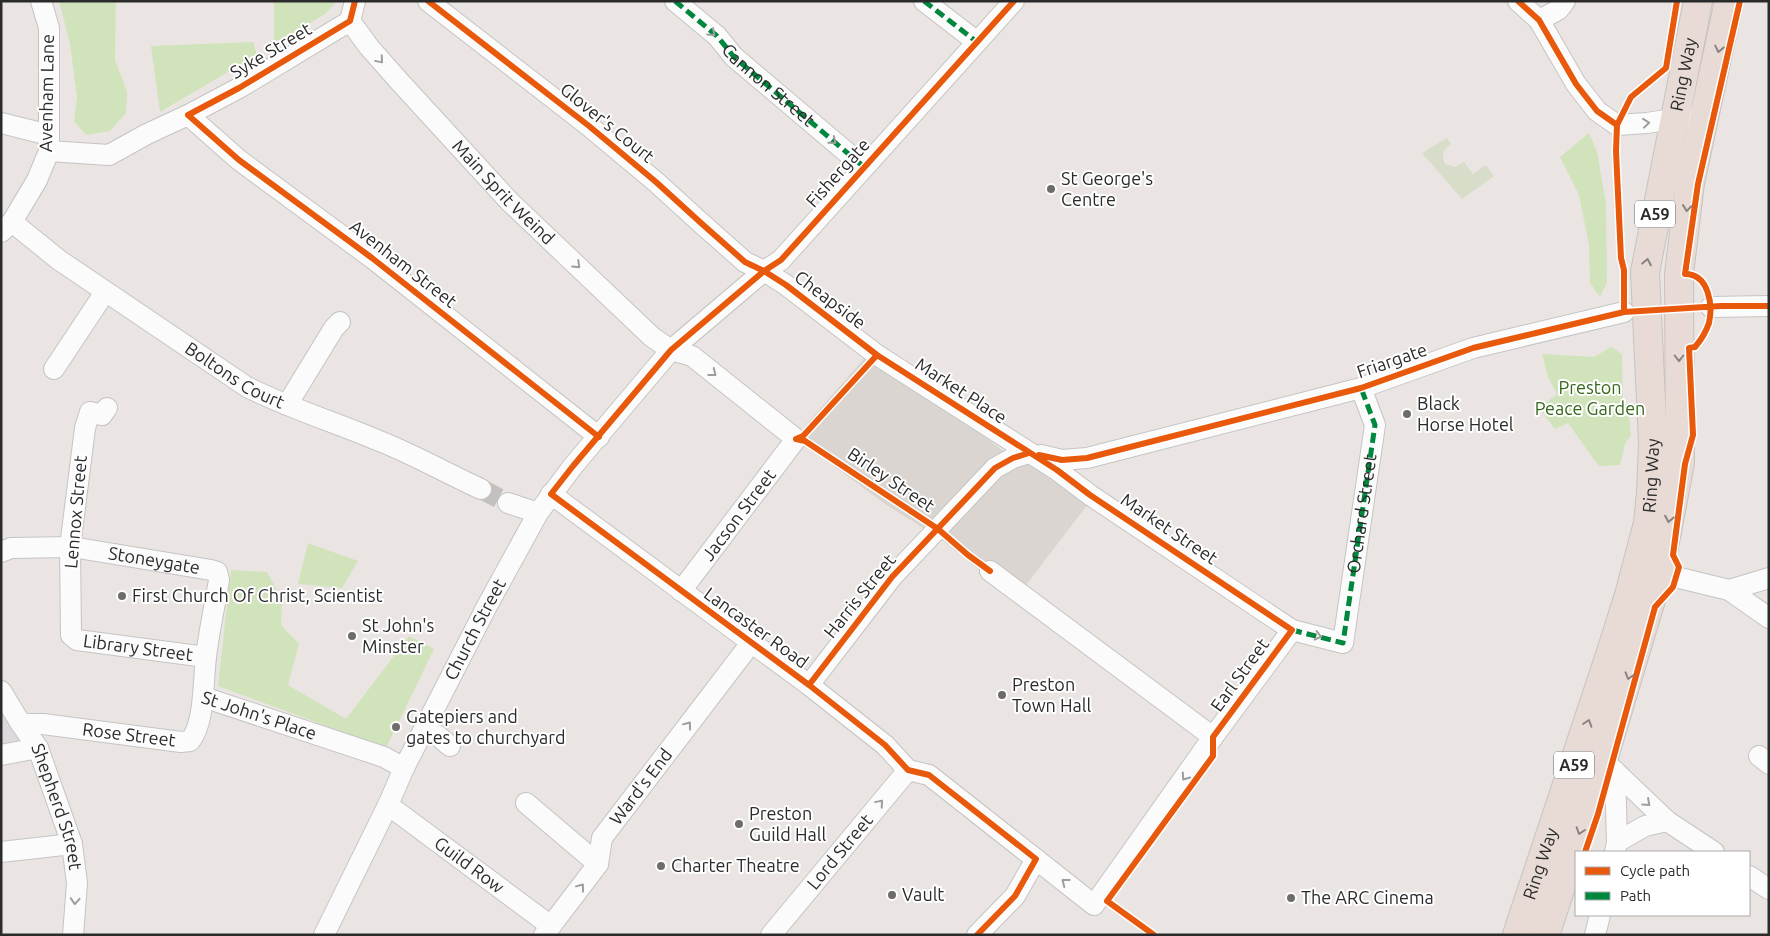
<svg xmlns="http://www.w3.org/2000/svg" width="1770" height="936" font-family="Ubuntu,sans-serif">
	<rect width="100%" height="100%" fill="#eae5e2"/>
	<path fill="#dddadd" d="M 1,704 L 21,743 L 1,747 Z"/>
	<path fill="#d1e3bb" d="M 59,1 L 116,1 L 115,60 L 127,92 L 126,113 L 110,131 L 86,135 L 74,121 L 77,97 L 70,44 Z
		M 274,1 L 337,1 L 325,14 L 275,44 L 274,41 Z
		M 253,42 L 257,55 L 160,112 L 151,46 Z
		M 1589,133 L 1597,152 L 1606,204 L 1607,282 L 1600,297 L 1590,283 L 1589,245 L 1579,195 L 1560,157 Z
		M 1611,347 L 1622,354 L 1623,410 L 1629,416 L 1631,435 L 1625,444 L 1620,465 L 1601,466 L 1598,465 L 1568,423 L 1555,429 L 1539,408 L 1557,394 L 1548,377 L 1542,354 L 1594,357 Z
		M 308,543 L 358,561 L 342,588 L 298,584 Z
		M 231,570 L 267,572 L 282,600 L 281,625 L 299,644 L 288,685 L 346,719 L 409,636 L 434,649 L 386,748 L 218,686 Z"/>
	<path fill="#d8ddc9" d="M 1447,138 L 1451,144 C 1443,149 1441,155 1445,164 L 1455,167 L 1464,162 L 1473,174 L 1486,165 L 1494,176 L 1462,199 L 1422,153 Z"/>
	<path fill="#dad5d1" d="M 869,353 L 1013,458 L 1052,475 L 1088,504 L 1026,585 L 997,565 L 986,575 L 942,540 L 885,504 L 803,443 L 804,427 Z"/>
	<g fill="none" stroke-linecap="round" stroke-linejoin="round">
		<path stroke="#c4c0bd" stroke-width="20" stroke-dasharray="20 10" stroke-linecap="butt" d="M 481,489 L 508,503"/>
		<g stroke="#c5c4c4" stroke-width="22">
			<g id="minor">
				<path id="s1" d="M 428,1 L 589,126 L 656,182 L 701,223 L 745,262 L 764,271 L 786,285 L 877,355 L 1057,470 L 1090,495 L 1292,630 L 1343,643 L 1375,425 L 1361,388"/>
				<path d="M 675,1 L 717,36 L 734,57 L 864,167"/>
				<path d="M 924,1 L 977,42"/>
				<path d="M 1518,1 L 1539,20 L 1576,84 L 1597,111 L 1617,125 L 1647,123 L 1686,117"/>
				<path d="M 1539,20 L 1558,10 L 1565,1"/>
				<path id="s2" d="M 350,21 L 369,47 L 399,81 L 509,201 L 652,337 L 671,350 L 692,356 L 796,439 L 681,591"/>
				<path d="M 188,115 L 239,160 L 372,258 L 599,437"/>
				<path d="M 1,123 L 49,135"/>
				<path d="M 49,151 L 109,155 L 147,134 L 188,115 L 239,88 L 350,21 L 355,1"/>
				<path id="s3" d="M 12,222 L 59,260 L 247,387 C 289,408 334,422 377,440 C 413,454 446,473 481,489"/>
				<path d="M 1,232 L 12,222 L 37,180 L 49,151 L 49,28 L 41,1"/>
				<path d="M 1711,307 L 1769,306"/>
				<path d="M 54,369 L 105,292"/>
				<path d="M 287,405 L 334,328 L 340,322"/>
				<path id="s4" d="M 107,408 L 102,415 L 90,412 L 85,428 L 70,547 L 71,635 L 77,640 L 206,657"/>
				<path d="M 1041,455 L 1062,460 L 1087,458 L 1361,388 L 1473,348 L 1624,312"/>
				<path d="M 551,494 L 809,685 L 885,745 L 908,770 L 929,775 L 1094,905 L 1213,737 L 1292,630"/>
				<path d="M 508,503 L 538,513"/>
				<path id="s5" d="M 1,552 L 11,548 L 72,547 L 211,570 L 217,572 L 219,580 C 215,605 209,631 206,657 C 203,680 205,723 190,741 L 181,742 L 43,724 L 21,724"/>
				<path d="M 990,571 L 1213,737"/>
				<path d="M 1659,573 L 1729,590 L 1769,578"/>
				<path d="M 1729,590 L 1769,618"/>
				<path d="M 809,685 L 892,577 L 995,468 L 1013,458 L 1029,453"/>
				<path id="s6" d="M 1,691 L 21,724 L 38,748 L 72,844 L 77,883 L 73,935"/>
				<path id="s7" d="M 203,697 L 384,757 L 404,768"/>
				<path d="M 426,726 L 450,746"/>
				<path d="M 1,755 L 38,748"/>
				<path d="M 1759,756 L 1769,764"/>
				<path d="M 1603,760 L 1667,821 L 1714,852"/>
				<path d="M 526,803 L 598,864"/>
				<path id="s8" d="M 388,805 L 551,926"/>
				<path d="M 1617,842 L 1645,826 L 1667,821"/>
				<path d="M 1,852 L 72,844"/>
				<path d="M 1615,852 L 1617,842 L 1615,771"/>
				<path d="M 1749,876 L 1769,889"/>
				<path id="s9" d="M 324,935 L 388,805 L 404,768 L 487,606 L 538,513 L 573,466 L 671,350 L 764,271 L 781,260 L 1014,1"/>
				<path id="s10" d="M 544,935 L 598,864 L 602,838 L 751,643"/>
				<path id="s11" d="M 771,935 L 908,770"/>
				<path d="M 977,935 L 1015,896 L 1036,859"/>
				<path d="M 1595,935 L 1600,915"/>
			</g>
		</g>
		<g stroke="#c5c3c2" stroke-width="30">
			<g id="highway">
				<path id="s12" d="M 1517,935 L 1612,649 L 1629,595 L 1648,523 L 1651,493 L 1653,443 L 1645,272 L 1698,1"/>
				<path d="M 1545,935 L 1603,760 L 1659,573 L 1680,463 L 1679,274 L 1690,183 L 1729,1"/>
			</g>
		</g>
		<use href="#minor" stroke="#fcfbfb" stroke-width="20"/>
		<use href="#highway" stroke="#e8dad4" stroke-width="28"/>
		<g stroke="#00873e" stroke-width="5" stroke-dasharray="10 5" stroke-linecap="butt">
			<path id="s13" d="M 675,1 L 717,36 L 734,57 L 864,167"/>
			<path d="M 924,1 L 977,42"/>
			<path d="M 1292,630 L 1343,643 L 1375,425 L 1361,388"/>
		</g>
		<g stroke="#fff" stroke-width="9">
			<path id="cycleway" d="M 355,1 L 350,21 L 239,88 L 188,115 L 239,160 L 372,258 L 599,437
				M 428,1 L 589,126 L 656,182 L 701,223 L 745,262 L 764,271 L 786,285 L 877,355 L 1057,470 L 1090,495 L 1292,630 L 1213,737 L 1213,756 L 1107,901 L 1154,935
				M 1518,1 L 1539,20 L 1576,84 L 1597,111 L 1617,125
				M 1624,312 L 1624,270 L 1621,258 L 1616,151 L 1617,125 L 1631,97 L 1666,68 L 1677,1
				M 796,439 L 805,441 L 938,529 L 968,555 L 990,571
				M 796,439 L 803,436 L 877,355
				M 1039,455 L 1062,460 L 1087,458 L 1361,388 L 1473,348 L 1624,312 L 1721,306 L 1769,306
				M 809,685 L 892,577 L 995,468 L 1013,458 L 1029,453
				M 1585,852 L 1598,814 L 1655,607 L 1673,587 L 1679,567 L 1673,555 L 1685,464 L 1693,435 L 1689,348 L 1695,347 C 1701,340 1706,332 1709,323 C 1713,305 1709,274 1685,274 L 1698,184 L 1740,1
				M 977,935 L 1015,896 L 1036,859 L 929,775 L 908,770 L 885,745 L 809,685 L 551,494 L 573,466 L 671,350 L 764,271 L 781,260 L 1014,1"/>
		</g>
		<use href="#cycleway" stroke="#e8590c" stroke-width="6"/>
	</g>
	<defs><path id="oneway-chevron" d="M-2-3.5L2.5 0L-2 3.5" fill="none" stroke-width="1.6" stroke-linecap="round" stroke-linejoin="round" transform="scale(1.25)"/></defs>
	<g stroke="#9e9d9d">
		<use href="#oneway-chevron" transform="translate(712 33) rotate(42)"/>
		<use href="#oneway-chevron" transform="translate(380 60) rotate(50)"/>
		<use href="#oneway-chevron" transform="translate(1646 123) rotate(-6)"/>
		<use href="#oneway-chevron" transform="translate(833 141) rotate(39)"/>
		<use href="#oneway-chevron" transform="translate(577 265) rotate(44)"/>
		<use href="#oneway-chevron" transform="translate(713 373) rotate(38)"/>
		<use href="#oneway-chevron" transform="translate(1318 636) rotate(14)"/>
		<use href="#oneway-chevron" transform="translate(688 725) rotate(-53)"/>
		<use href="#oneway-chevron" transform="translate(1185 777) rotate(125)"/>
		<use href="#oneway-chevron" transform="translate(880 803) rotate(-50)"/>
		<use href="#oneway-chevron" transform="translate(1647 803) rotate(42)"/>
		<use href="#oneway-chevron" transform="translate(1065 882) rotate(-142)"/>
		<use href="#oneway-chevron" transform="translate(581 887) rotate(-53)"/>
		<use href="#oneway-chevron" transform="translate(75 901) rotate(94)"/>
	</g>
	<g stroke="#8a8280">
		<use href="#oneway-chevron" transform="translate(1719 49) rotate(102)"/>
		<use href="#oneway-chevron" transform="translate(1687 208) rotate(97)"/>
		<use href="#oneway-chevron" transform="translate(1647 262) rotate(-79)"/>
		<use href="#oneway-chevron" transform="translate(1679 358) rotate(90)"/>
		<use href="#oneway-chevron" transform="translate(1669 519) rotate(101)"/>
		<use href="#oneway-chevron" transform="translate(1629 676) rotate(107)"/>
		<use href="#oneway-chevron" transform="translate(1588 723) rotate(-72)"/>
		<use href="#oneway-chevron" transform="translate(1580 831) rotate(108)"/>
	</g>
	<g fill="#6e6c6b" stroke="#fff" stroke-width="2">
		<circle cx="1051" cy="189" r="5"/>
		<circle cx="1407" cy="414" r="5"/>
		<circle cx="122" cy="596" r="5"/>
		<circle cx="352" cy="636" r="5"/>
		<circle cx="1002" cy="695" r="5"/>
		<circle cx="396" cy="727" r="5"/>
		<circle cx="739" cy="824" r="5"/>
		<circle cx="661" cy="866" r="5"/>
		<circle cx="892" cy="895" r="5"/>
		<circle cx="1291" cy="898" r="5"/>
	</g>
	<g text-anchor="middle" stroke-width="4" stroke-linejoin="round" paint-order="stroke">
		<g fill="#fff" stroke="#6b6b6b" stroke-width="1">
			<rect x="1635" y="200.5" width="40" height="27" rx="4"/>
			<rect x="1554" y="751.5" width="40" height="27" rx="4"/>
		</g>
		<g font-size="16" font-weight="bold" fill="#2b2b2b">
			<text x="1655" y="220">A59</text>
			<text x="1574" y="771">A59</text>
		</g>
		<g font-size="18" fill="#2b2b2b" stroke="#fff">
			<text transform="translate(271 51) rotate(-31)" y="6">Syke Street</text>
			<text dy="6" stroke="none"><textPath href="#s12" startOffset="885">Ring Way</textPath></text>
			<text dy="6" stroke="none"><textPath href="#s13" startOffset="126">Cannon Street</textPath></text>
			<text transform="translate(47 93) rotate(-89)" y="6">Avenham Lane</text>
			<text transform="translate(607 123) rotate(39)" y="6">Glover's Court</text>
			<text transform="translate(838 173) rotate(-48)" y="6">Fishergate</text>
			<text dy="6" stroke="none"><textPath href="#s2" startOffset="230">Main Sprit Weind</textPath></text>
			<text transform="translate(403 264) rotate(38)" y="6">Avenham Street</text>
			<text transform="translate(830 300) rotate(37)" y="6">Cheapside</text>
			<text transform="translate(1392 361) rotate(-19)" y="6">Friargate</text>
			<text dy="6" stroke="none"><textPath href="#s3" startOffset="271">Boltons Court</textPath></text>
			<text transform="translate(961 391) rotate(33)" y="6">Market Place</text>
			<text dy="6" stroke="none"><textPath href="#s12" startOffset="480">Ring Way</textPath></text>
			<text transform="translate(891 480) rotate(34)" y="6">Birley Street</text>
			<text transform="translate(76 512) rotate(-85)" y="6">Lennox Street</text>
			<text dy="6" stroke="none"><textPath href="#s1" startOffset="1254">Orchard Street</textPath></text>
			<text transform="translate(739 515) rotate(-53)" y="6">Jacson Street</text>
			<text transform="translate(1169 529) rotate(34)" y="6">Market Street</text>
			<text dy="6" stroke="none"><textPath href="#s5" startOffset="155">Stoneygate</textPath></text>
			<text transform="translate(860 596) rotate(-51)" y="6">Harris Street</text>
			<text transform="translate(756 628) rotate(36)" y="6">Lancaster Road</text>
			<text dy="6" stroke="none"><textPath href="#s9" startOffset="341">Church Street</textPath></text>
			<text dy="6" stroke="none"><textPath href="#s4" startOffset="315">Library Street</textPath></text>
			<text transform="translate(1240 675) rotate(-54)" y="6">Earl Street</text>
			<text dy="6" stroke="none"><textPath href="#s7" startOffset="59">St John's Place</textPath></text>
			<text transform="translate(129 735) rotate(7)" y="6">Rose Street</text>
			<text dy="6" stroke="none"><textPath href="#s10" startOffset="180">Ward's End</textPath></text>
			<text dy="6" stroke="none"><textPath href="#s6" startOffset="130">Shepherd Street</textPath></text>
			<text dy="6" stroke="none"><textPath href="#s11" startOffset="108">Lord Street</textPath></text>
			<text dy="6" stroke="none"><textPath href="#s12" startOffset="75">Ring Way</textPath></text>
			<text dy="6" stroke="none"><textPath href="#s8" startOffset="101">Guild Row</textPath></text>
		</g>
		<g font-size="18" fill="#2b2b2b" stroke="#fff" text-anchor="start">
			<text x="1061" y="185">St George's<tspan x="1061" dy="21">Centre</tspan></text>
			<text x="1417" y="410">Black<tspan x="1417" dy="21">Horse Hotel</tspan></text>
			<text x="132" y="602">First Church Of Christ, Scientist</text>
			<text x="362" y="632">St John's<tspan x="362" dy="21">Minster</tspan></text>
			<text x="1012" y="691">Preston<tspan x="1012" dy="21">Town Hall</tspan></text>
			<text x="406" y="723">Gatepiers and<tspan x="406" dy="21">gates to churchyard</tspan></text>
			<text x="749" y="820">Preston<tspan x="749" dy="21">Guild Hall</tspan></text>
			<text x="671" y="872">Charter Theatre</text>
			<text x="902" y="901">Vault</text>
			<text x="1301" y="904">The ARC Cinema</text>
		</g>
		<g font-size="18" fill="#36671c" stroke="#fff">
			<text x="1590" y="394">Preston<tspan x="1590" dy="21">Peace Garden</tspan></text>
		</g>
	</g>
	<rect width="1770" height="936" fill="none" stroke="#2b2b2b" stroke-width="5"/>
	<rect x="1575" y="851" width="175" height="65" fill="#ffffff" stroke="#aaaaaa"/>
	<rect x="1585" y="867" width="25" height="8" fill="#e8590c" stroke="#aaaaaa"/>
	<text x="1620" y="876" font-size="15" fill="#2b2b2b">Cycle path</text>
	<rect x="1585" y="892" width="25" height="8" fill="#00873e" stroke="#aaaaaa"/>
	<text x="1620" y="901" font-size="15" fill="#2b2b2b">Path</text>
</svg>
